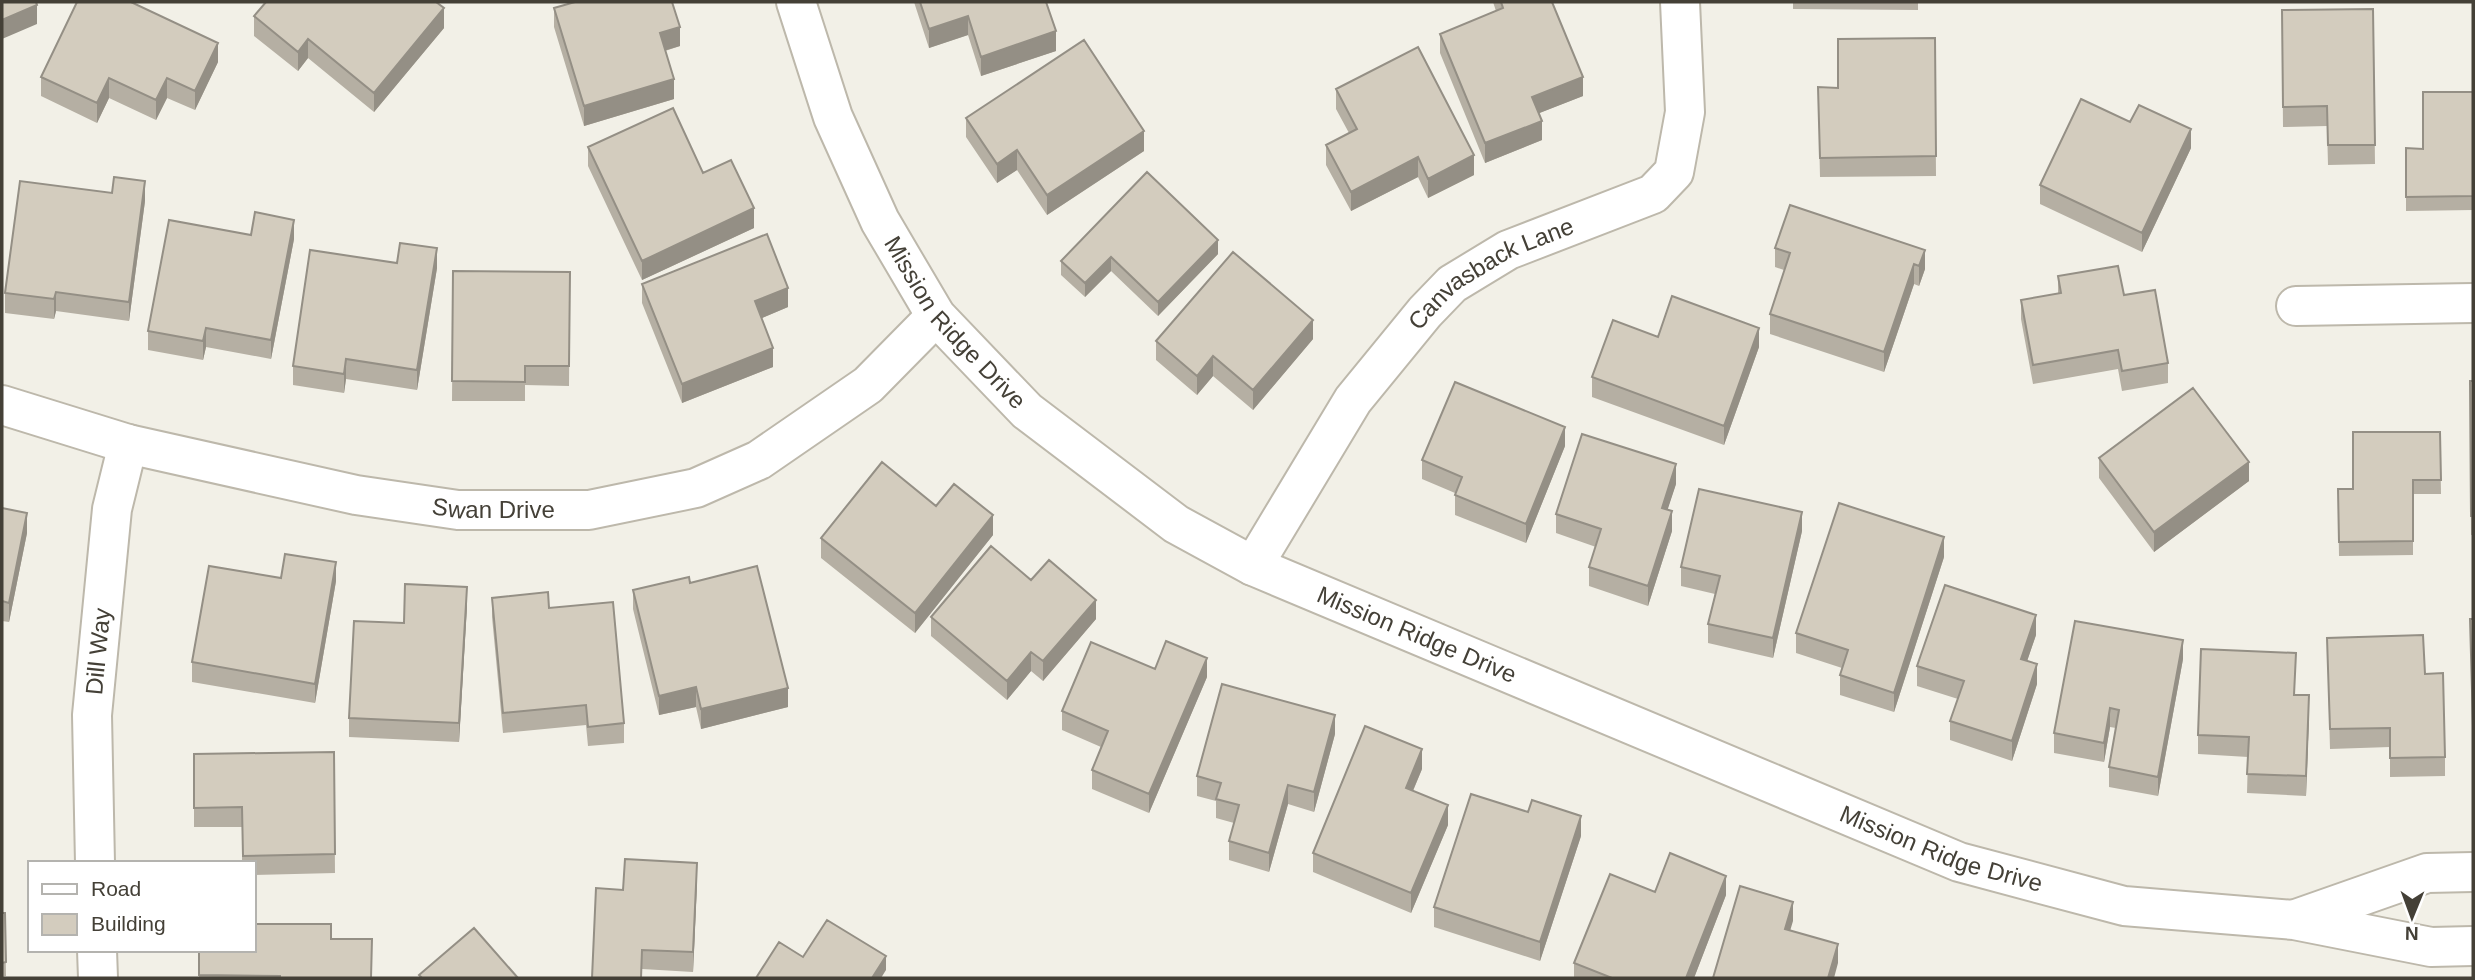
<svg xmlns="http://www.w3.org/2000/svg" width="2475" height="980" font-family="Helvetica,sans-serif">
	<rect width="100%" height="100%" fill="#f2f0e7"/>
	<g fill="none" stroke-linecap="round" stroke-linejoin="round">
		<g stroke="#bdb8ab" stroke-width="42">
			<g id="minor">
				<path id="s1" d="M 796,2 L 833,117 L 880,221 L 936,316 L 1027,411 L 1176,524 L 1253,566 L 1959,862 L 2124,906 L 2294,920 L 2431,947 L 2473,946"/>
				<path d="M 2296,306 L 2473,303"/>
				<path id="s2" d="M 2,405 L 128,444 L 356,495 L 458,510 L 589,510 L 696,488 L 759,460 L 868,385 L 936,316"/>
				<path id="s3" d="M 1253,566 L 1353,400 L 1425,312 L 1452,284 L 1508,250 L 1653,194 L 1674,172 L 1685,112 L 1680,2"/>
				<path id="s4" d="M 95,863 L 92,715 L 112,509 L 128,444"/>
				<path d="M 2296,919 L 2427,873 L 2473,872"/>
				<path d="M 97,950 L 98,978"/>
			</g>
		</g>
		<use href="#minor" stroke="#fff" stroke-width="38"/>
	</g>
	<path fill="#b5afa3" d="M 914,2 L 1046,2 L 1056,51 L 981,76 L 968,35 L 929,48 Z
		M 1493,2 L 1552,2 L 1583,96 L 1539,113 L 1542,140 L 1485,163 L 1440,53 L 1440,34 L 1496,11 Z
		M 1793,2 L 1918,2 L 1918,10 L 1793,9 Z
		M 554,8 L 680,46 L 665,51 L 674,99 L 584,126 L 554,27 Z
		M 2373,9 L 2375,164 L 2328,165 L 2327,126 L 2283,127 L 2282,10 Z
		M 254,16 L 444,28 L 374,112 L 308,58 L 298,71 L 254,36 Z
		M 1935,38 L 1936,176 L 1820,177 L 1818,87 L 1838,88 Z
		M 218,62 L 195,110 L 167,98 L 156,120 L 109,98 L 97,123 L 41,96 L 41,77 Z
		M 1336,89 L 1474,175 L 1428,198 L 1418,177 L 1351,211 L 1326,165 L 1326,145 L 1349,133 L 1336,109 Z
		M 2473,92 L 2473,210 L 2406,211 L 2406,148 L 2423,149 Z
		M 966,118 L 1144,151 L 1047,215 L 1017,170 L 997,183 L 966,137 Z
		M 2130,122 L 2191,148 L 2142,252 L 2040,204 L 2040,185 Z
		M 588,147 L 703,173 L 754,228 L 642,280 L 588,166 Z
		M 1147,172 L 1218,254 L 1158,316 L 1111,271 L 1085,297 L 1061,275 L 1061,261 Z
		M 145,201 L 129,321 L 56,311 L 54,319 L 5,313 L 5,293 Z
		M 1790,205 L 1925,269 L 1919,286 L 1914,284 L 1884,372 L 1770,334 L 1770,314 L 1784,270 L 1775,267 L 1775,248 Z
		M 251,235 L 294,239 L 271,359 L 206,347 L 203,360 L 148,350 L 148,331 Z
		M 397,263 L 437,268 L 417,390 L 346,379 L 344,393 L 293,385 L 293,366 Z
		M 453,271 L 570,272 L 569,386 L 525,385 L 525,401 L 452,401 Z
		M 2058,276 L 2124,295 L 2168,363 L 2168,383 L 2122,391 L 2118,369 L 2033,384 L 2021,319 L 2021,300 L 2058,294 Z
		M 642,284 L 788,307 L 762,318 L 773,367 L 682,403 L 642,303 Z
		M 1658,337 L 1759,347 L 1724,445 L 1592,397 L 1592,377 Z
		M 1313,339 L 1253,410 L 1213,376 L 1197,395 L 1156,360 L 1156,341 Z
		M 2470,381 L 2473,381 L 2473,535 L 2471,535 Z
		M 2440,432 L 2441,494 L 2413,494 L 2413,555 L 2339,556 L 2338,489 L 2353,489 Z
		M 1565,446 L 1526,543 L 1455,515 L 1455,493 L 1422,479 L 1422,460 Z
		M 2099,458 L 2249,481 L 2154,552 L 2099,478 Z
		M 1676,484 L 1667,510 L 1672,531 L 1648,606 L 1589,586 L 1589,567 L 1596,547 L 1556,533 L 1556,514 Z
		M 936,506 L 993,535 L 915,633 L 821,558 L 821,538 Z
		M 2,508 L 27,533 L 9,622 L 2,621 Z
		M 1802,531 L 1773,658 L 1708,643 L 1708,624 L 1715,594 L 1681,586 L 1681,567 Z
		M 1944,557 L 1894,712 L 1840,695 L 1840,675 L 1842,668 L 1796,653 L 1796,633 Z
		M 281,578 L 336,581 L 315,703 L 192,682 L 192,662 Z
		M 1031,580 L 1096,619 L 1043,681 L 1031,671 L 1007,700 L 931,636 L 931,617 Z
		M 690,583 L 788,707 L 701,729 L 696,707 L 659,715 L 633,609 L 633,590 Z
		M 492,598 L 549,608 L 624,723 L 624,743 L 588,746 L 586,725 L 503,733 L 492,617 Z
		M 467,606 L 459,742 L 349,737 L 349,718 L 404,623 Z
		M 2036,635 L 2027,661 L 2037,684 L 2012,761 L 1950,740 L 1950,721 L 1958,699 L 1917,686 L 1917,666 Z
		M 2327,638 L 2425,674 L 2445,757 L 2445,776 L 2390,777 L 2390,747 L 2330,749 Z
		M 2183,659 L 2158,796 L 2109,787 L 2109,767 L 2116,728 L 2110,727 L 2104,762 L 2054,753 L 2054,733 Z
		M 1207,677 L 1149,813 L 1092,789 L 1092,770 L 1101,747 L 1062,730 L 1062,711 Z
		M 2295,695 L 2309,715 L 2306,796 L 2247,793 L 2248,757 L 2198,754 L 2198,735 Z
		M 1335,734 L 1314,812 L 1288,804 L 1269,872 L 1229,860 L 1229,841 L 1234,823 L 1216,818 L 1216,801 L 1197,796 L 1197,776 Z
		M 334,752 L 335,873 L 254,875 L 254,863 L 242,863 L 242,827 L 194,827 L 194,754 Z
		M 1422,769 L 1413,791 L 1448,825 L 1411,913 L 1313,872 L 1313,853 Z
		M 1581,836 L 1540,961 L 1434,927 L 1434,907 Z
		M 697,882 L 693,972 L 642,969 L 642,978 L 592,978 L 623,890 Z
		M 1655,892 L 1726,895 L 1694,978 L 1574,978 L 1574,963 Z
		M 2,913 L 5,913 L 6,976 L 2,977 Z
		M 331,939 L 372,978 L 199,978 L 199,950 Z"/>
	<path fill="#948f85" d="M 37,5 L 37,24 L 2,39 L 2,20 Z
		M 444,8 L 444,28 L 374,112 L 374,93 Z
		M 968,16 L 968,35 L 929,48 L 929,29 Z
		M 680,27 L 680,46 L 660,52 L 660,33 Z
		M 1056,31 L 1056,51 L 981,76 L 981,57 Z
		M 308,39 L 308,58 L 298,71 L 298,52 Z
		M 218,43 L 218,62 L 195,110 L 195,91 Z
		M 1583,77 L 1583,96 L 1532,116 L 1532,97 Z
		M 109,78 L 109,98 L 97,123 L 97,103 Z
		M 167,78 L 167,98 L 156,120 L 156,100 Z
		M 674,79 L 674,99 L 584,126 L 584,106 Z
		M 1542,121 L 1542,140 L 1485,163 L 1485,143 Z
		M 2191,129 L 2191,148 L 2142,252 L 2142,233 Z
		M 1144,131 L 1144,151 L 1047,215 L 1047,195 Z
		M 1017,150 L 1017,170 L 997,183 L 997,164 Z
		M 1474,155 L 1474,175 L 1428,198 L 1428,179 Z
		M 1418,157 L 1418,177 L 1351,211 L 1351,192 Z
		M 145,181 L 145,201 L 129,321 L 129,302 Z
		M 754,208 L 754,228 L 642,280 L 642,261 Z
		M 294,220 L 294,239 L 271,359 L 271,340 Z
		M 1218,240 L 1218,254 L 1158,316 L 1158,302 Z
		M 437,248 L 437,268 L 417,390 L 417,370 Z
		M 1925,250 L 1925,269 L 1919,286 L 1919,266 Z
		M 1111,257 L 1111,271 L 1085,297 L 1085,283 Z
		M 1914,264 L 1914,284 L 1884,372 L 1884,352 Z
		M 788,288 L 788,307 L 755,321 L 755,301 Z
		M 56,292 L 56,311 L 54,319 L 54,299 Z
		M 1313,320 L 1313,339 L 1253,410 L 1253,390 Z
		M 206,328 L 206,347 L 203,360 L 203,341 Z
		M 1759,328 L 1759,347 L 1724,445 L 1724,426 Z
		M 773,348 L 773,367 L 682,403 L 682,384 Z
		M 1213,356 L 1213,376 L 1197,395 L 1197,376 Z
		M 346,359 L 346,379 L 344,393 L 344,374 Z
		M 1565,427 L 1565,446 L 1526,543 L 1526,524 Z
		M 2249,462 L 2249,481 L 2154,552 L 2154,532 Z
		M 1676,464 L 1676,484 L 1662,527 L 1662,508 Z
		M 1672,511 L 1672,531 L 1648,606 L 1648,586 Z
		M 1802,512 L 1802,531 L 1773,658 L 1773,638 Z
		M 27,513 L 27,533 L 9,622 L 9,603 Z
		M 993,515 L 993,535 L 915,633 L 915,613 Z
		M 1944,537 L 1944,557 L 1894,712 L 1894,693 Z
		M 336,562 L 336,581 L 315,703 L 315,684 Z
		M 467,587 L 467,606 L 459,742 L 459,723 Z
		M 1096,600 L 1096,619 L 1043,681 L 1043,661 Z
		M 2036,615 L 2036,635 L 2021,679 L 2021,659 Z
		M 2183,640 L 2183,659 L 2158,796 L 2158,777 Z
		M 1031,652 L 1031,671 L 1007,700 L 1007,681 Z
		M 1207,658 L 1207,677 L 1149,813 L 1149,794 Z
		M 2037,664 L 2037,684 L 2012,761 L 2012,741 Z
		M 696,687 L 696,707 L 659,715 L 659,696 Z
		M 788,688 L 788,707 L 701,729 L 701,709 Z
		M 2309,695 L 2309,715 L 2306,796 L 2306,776 Z
		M 2110,708 L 2110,727 L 2104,762 L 2104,743 Z
		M 1335,715 L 1335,734 L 1314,812 L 1314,792 Z
		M 1422,749 L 1422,769 L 1406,807 L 1406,788 Z
		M 1288,785 L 1288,804 L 1269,872 L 1269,853 Z
		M 1448,805 L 1448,825 L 1411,913 L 1411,893 Z
		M 1581,816 L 1581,836 L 1540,961 L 1540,942 Z
		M 697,863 L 697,882 L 693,972 L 693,952 Z
		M 1726,876 L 1726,895 L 1694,978 L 1686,978 Z
		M 1793,902 L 1793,921 L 1785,948 L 1785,929 Z
		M 1838,944 L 1838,963 L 1834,978 L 1828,978 Z
		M 886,956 L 886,970 L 881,978 L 872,978 Z"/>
	<path fill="#d3ccbe" stroke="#948f85" stroke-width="2" d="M 2,2 L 36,2 L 37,5 L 2,20 Z
		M 77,2 L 131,2 L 218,43 L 195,91 L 167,78 L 156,100 L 109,78 L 97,103 L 41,77 Z
		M 266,2 L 436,2 L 444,8 L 374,93 L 308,39 L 298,52 L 254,16 Z
		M 575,2 L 672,2 L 680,27 L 660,33 L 674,79 L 584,106 L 554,8 Z
		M 920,2 L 1046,2 L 1056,31 L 981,57 L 968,16 L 929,29 Z
		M 1501,2 L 1552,2 L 1583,77 L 1532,97 L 1542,121 L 1485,143 L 1440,34 L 1503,8 Z
		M 2373,9 L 2375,145 L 2328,145 L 2327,106 L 2283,107 L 2282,10 Z
		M 1935,38 L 1936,156 L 1820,158 L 1818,87 L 1838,88 L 1838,39 Z
		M 1084,40 L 1144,131 L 1047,195 L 1017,150 L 997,164 L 966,118 Z
		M 1418,47 L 1474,155 L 1428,179 L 1418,157 L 1351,192 L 1326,145 L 1357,129 L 1336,89 Z
		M 2423,92 L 2473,92 L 2473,196 L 2406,197 L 2406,148 L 2423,149 Z
		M 2081,99 L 2130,122 L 2139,105 L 2191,129 L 2142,233 L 2040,185 Z
		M 673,108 L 703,173 L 731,160 L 754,208 L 642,261 L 588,147 Z
		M 1147,172 L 1218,240 L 1158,302 L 1111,257 L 1085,283 L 1061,261 Z
		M 114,177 L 145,181 L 129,302 L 56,292 L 54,299 L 5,293 L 20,181 L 112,193 Z
		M 1790,205 L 1925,250 L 1919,266 L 1914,264 L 1884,352 L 1770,314 L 1790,253 L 1775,248 Z
		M 255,212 L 294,220 L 271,340 L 206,328 L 203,341 L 148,331 L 169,220 L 251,235 Z
		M 767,234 L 788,288 L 755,301 L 773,348 L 682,384 L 642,284 Z
		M 400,243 L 437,248 L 417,370 L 346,359 L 344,374 L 293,366 L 310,250 L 397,263 Z
		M 1233,252 L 1313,320 L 1253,390 L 1213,356 L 1197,376 L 1156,341 Z
		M 2118,266 L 2124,295 L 2155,290 L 2168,363 L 2122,371 L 2118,350 L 2033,365 L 2021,300 L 2061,293 L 2058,276 Z
		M 453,271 L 570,272 L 569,366 L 525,366 L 525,382 L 452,381 Z
		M 1672,296 L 1759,328 L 1724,426 L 1592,377 L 1613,320 L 1658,337 Z
		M 2470,381 L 2473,381 L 2473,516 L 2471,516 Z
		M 1455,382 L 1565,427 L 1526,524 L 1455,495 L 1462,477 L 1422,460 Z
		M 2193,388 L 2249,462 L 2154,532 L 2099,458 Z
		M 2353,432 L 2440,432 L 2441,480 L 2413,480 L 2413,541 L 2339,542 L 2338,489 L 2353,489 Z
		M 1582,434 L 1676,464 L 1662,508 L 1672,511 L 1648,586 L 1589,567 L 1601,529 L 1556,514 Z
		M 882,462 L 936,506 L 954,484 L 993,515 L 915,613 L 821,538 Z
		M 1699,489 L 1802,512 L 1773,638 L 1708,624 L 1720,576 L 1681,567 Z
		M 1839,503 L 1944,537 L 1894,693 L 1840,675 L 1848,650 L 1796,633 Z
		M 2,508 L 27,513 L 9,603 L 2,601 Z
		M 991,546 L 1031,580 L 1049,560 L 1096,600 L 1043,661 L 1031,652 L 1007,681 L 931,617 Z
		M 285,554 L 336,562 L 315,684 L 192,662 L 209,566 L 281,578 Z
		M 757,566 L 788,688 L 701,709 L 696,687 L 659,696 L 633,590 L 689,577 L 690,583 Z
		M 405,584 L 467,587 L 459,723 L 349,718 L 354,621 L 404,623 Z
		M 1945,585 L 2036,615 L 2021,659 L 2037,664 L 2012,741 L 1950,721 L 1964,681 L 1917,666 Z
		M 548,592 L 549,608 L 613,602 L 624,723 L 588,727 L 586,705 L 503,713 L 492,598 Z
		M 2470,619 L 2473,619 L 2473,726 Z
		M 2075,621 L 2183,640 L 2158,777 L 2109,767 L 2119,710 L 2110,708 L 2104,743 L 2054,733 Z
		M 2423,635 L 2425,674 L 2443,673 L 2445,757 L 2390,758 L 2390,728 L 2330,729 L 2327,638 Z
		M 1166,641 L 1207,658 L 1149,794 L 1092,770 L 1108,731 L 1062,711 L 1091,642 L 1155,669 Z
		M 2201,649 L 2296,653 L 2294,695 L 2309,695 L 2306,776 L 2247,774 L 2249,737 L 2198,735 Z
		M 1222,684 L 1335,715 L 1314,792 L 1288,785 L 1269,853 L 1229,841 L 1239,805 L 1216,799 L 1221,783 L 1197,776 Z
		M 1365,726 L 1422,749 L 1406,788 L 1448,805 L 1411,893 L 1313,853 Z
		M 334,752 L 335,854 L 243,856 L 242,807 L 194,808 L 194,754 Z
		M 1471,794 L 1528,812 L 1532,800 L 1581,816 L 1540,942 L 1434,907 Z
		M 1670,853 L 1726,876 L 1686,978 L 1612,978 L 1574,963 L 1610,874 L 1655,892 Z
		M 625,859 L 697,863 L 693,952 L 642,950 L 641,978 L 592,978 L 596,888 L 623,890 Z
		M 1740,886 L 1793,902 L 1785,929 L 1838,944 L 1828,978 L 1713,978 Z
		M 2,913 L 5,913 L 6,962 L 2,963 Z
		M 827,920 L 886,956 L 872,978 L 756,978 L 779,942 L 803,957 Z
		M 254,924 L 331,924 L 331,939 L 372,939 L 371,978 L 280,978 L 280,976 L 199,975 L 199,950 L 254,950 Z
		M 474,928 L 518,978 L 422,978 L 419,975 Z"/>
	<g text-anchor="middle" stroke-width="6" stroke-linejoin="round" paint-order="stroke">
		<g font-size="24" fill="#444037" stroke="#fff">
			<text dy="8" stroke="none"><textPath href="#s3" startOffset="385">Canvasback Lane</textPath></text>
			<text dy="8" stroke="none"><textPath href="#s1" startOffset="362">Mission Ridge Drive</textPath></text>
			<text dy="8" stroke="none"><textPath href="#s2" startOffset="504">Swan Drive</textPath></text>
			<text dy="8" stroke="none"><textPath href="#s1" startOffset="929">Mission Ridge Drive</textPath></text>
			<text dy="8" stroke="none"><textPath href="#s4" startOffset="212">Dill Way</textPath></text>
			<text dy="8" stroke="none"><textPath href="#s1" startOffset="1496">Mission Ridge Drive</textPath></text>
		</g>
	</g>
	<rect width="2475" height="980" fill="none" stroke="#444037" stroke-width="7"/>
	<rect x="28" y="861" width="228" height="91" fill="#ffffff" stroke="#b4b3af" stroke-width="2"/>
	<rect x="42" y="884" width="35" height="10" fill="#ffffff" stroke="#b4b3af" stroke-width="2"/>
	<text x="91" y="896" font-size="21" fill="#444037">Road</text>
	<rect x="42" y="914" width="35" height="21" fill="#d3ccbe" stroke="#b4b3af" stroke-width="2"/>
	<text x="91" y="931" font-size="21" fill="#444037">Building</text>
	<g transform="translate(2412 917) rotate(181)" stroke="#ffffff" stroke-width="5" paint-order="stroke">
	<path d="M0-5L12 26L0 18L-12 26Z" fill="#444037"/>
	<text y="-10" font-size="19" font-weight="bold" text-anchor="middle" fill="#444037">N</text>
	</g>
</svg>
